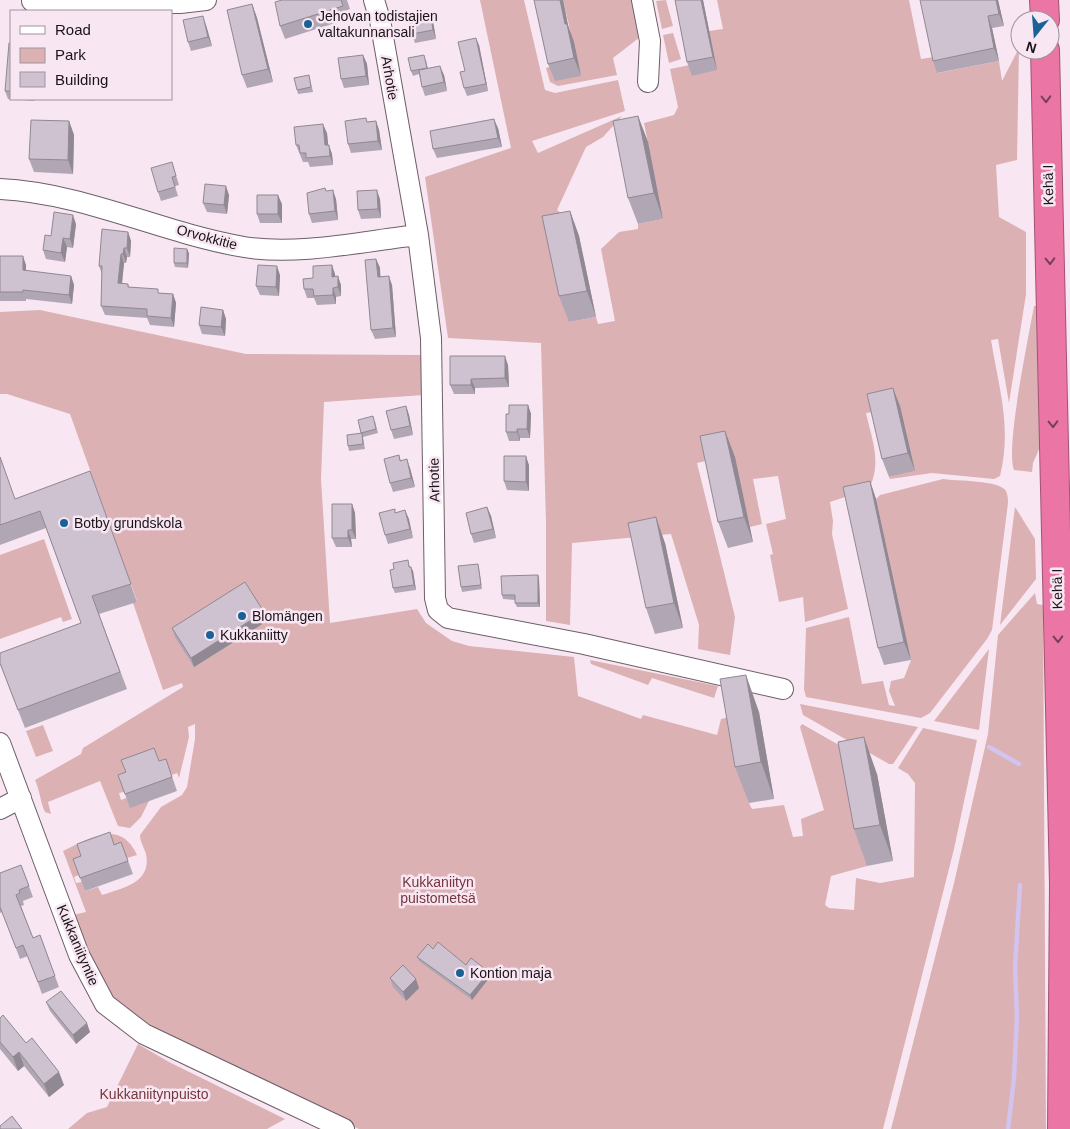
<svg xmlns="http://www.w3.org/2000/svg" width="1070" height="1129" font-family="Helvetica,sans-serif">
	<rect width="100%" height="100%" fill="#f8e7f2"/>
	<path fill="#dbb1b3" d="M 480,0 L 524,0 L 545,90 L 555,93 L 618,80 L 625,111 L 532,141 L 538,153 L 622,116 L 603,137 L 586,147 L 557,210 L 573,223 L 569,322 L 596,317 L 598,324 L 615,321 L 601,249 L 619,232 L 638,229 L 638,224 L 663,219 L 644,123 L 674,115 L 678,107 L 670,69 L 690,65 L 709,31 L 723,29 L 717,0 L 909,0 L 921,59 L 934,57 L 938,73 L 999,61 L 1002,81 L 1019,48 L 1017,160 L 996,165 L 999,217 L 1026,232 L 1026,294 L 1009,403 L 998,339 L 991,340 C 999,389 1012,427 1000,476 L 994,479 L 932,473 L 890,479 L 889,477 L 914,471 L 874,412 L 866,413 C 872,440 882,462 869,489 L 830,502 L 833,521 L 832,534 L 848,609 L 805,622 L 803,597 L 779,602 L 770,555 L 773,554 L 766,524 L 786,519 L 778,476 L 753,479 L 762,524 L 750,527 L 734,454 L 697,463 L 735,617 L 730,655 L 698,649 L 699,625 L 671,534 L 572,543 L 570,625 L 546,621 L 546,522 L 541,343 L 448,338 L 425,177 L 511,148 Z
		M 563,0 L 637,0 L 644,34 L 613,58 L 617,75 L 558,86 L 550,82 L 546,68 L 552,66 L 581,76 Z
		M 666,0 L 673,26 L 662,29 L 656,1 Z
		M 673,33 L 681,59 L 669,63 L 663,35 Z
		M 1034,306 L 1040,306 L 1040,447 L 1033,463 L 1032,472 L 1014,470 C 1005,449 1029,335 1034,306 Z
		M 40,310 L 246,354 L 423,355 L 423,395 L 324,402 L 321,479 L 330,623 L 417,609 L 426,623 L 452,641 L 469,646 L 574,657 L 578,696 L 641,719 L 643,715 L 717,735 L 721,719 L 733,716 L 749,803 L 752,809 L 784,805 L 793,837 L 803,836 L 801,819 L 824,810 L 800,727 L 802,724 L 867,761 L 867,866 L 831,876 L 825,905 L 829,908 L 854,910 L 856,878 L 880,883 L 914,877 L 915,783 L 908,774 L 898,768 L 923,728 L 977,740 L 954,849 L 883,1129 L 359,1129 L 146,1030 L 109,999 L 69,916 L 86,912 L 63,851 C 89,839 120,818 137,855 L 127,858 L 126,856 L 78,872 L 79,875 L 74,877 L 76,883 L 82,882 L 85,891 L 98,887 L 102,895 C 122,888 152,883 146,854 C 144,847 140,842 140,835 L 161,807 L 182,795 L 187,787 L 195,739 L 195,724 L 188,727 L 189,737 L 179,778 L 177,773 L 172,775 L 171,772 L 123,788 L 124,792 L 119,793 L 121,800 L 126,798 L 149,801 L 141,817 L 130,828 L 118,826 L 100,781 L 48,802 L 51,814 L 45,812 C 40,801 40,791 35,780 L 81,754 L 83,748 L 183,687 L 182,683 L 163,690 L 133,603 L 137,601 L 70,414 L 7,394 L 0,394 L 0,312 Z
		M 943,479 C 956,481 1000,480 1006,491 C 1008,495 1008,500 1008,503 L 992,630 L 987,639 L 930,713 L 921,718 L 806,697 L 804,689 L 806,628 L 849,617 L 862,684 L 883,681 L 889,705 L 895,706 L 889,691 L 891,681 L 904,678 L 911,660 L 876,499 L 880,495 Z
		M 1015,507 L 1035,539 L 1036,579 L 1000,625 Z
		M 44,539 L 72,619 L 63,622 L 61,617 L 0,639 L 0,555 Z
		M 1035,593 L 1037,604 L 1043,605 L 1046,1129 L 891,1129 L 954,883 L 988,734 L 998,635 Z
		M 989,649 L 979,730 L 934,721 Z
		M 590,660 L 718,686 L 714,698 L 652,678 L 648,685 L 591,664 Z
		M 800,704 L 918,727 L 893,764 L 889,764 L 803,715 Z
		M 43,725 L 53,751 L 36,757 L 26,731 Z
		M 138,1044 L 169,1062 L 285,1119 L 267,1129 L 68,1129 L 87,1113 L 107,1107 Z"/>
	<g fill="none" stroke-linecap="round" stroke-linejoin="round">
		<path stroke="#d2c4ee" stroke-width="4.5" d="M 989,747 L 1019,764
			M 1008,1129 L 1014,1078 L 1017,1017 L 1015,967 L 1020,885"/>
		<g stroke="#6d5e68" stroke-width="22">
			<path id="minor" d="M 374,0 L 380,20 L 418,235 L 431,338 L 435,598 L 438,610 L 448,618 L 584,644 L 783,689
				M 642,0 L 650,41 L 648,82
				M 32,1 L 52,4 L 180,3 L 206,0
				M 0,189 C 84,193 162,233 244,247 C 298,256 364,241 418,235
				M 0,743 L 79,955 L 105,1004 L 144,1034 L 344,1129
				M 0,809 L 21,798"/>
		</g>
		<g stroke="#a25374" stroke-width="30">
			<path id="highway" d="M 1044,0 L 1045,20
				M 1045,50 L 1064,884 L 1062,1129"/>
		</g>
		<use href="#minor" stroke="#fff" stroke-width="20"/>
		<use href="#highway" stroke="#eb75a5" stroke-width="28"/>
	</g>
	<path fill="#b1a7b4" d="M 282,0 L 347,0 L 350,9 L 345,11 L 348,19 L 285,39 L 280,26 Z
		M 534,0 L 563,0 L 568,25 L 574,42 L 581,76 L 555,81 L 548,64 Z
		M 675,0 L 703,0 L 717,70 L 692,76 L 687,62 Z
		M 998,0 L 1004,26 L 992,28 L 999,61 L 937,73 L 933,61 Z
		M 252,4 L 257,18 L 273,82 L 247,88 L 242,75 Z
		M 430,12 L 433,21 L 436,39 L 415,43 L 412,34 Z
		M 206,25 L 212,46 L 191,51 L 188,42 Z
		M 11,43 L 11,99 L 34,99 L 34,101 L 8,99 L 5,91 Z
		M 479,45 L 488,91 L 467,96 L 464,88 L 465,71 Z
		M 363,55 L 367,64 L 369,85 L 344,88 L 341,79 Z
		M 426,60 L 428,69 L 444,75 L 447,91 L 425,96 L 422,87 L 419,74 L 413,76 L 411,71 Z
		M 309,75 L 313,92 L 298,94 L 297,90 Z
		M 638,116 L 648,142 L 663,219 L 638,224 L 628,198 Z
		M 69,121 L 74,135 L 73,174 L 34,172 L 29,159 Z
		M 376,121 L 379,130 L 382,150 L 351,153 L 348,144 L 367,122 Z
		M 498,128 L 502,147 L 437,158 L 433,149 Z
		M 327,133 L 328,145 L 332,154 L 333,165 L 310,167 L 308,162 L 303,162 L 296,145 Z
		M 172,162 L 179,185 L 175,186 L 178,196 L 161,201 L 158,192 Z
		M 325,188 L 326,191 L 336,199 L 338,220 L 312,223 L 309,214 Z
		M 229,195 L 227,214 L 207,212 L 203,203 Z
		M 380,199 L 381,218 L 361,219 L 358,210 Z
		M 282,204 L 282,223 L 260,223 L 257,214 Z
		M 570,211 L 579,236 L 596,317 L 569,322 L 559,296 Z
		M 76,224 L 73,248 L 67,247 L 65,262 L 46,259 L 43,250 L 51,236 Z
		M 128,232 L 131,241 L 130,257 L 127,257 L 126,263 L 124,263 L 122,284 L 128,284 L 129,287 L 160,293 L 173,294 L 176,303 L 174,327 L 150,325 L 147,318 L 105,315 L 101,306 L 102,274 L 99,266 Z
		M 189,253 L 188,268 L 175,267 L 174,263 Z
		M 0,256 L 26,265 L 26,271 L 71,276 L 74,285 L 72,304 L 26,299 L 26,301 L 0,301 Z
		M 376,259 L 380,268 L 380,276 L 392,285 L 396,337 L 375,339 L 371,330 Z
		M 332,265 L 335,277 L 341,285 L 341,296 L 336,297 L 336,304 L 317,305 L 314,298 L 307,298 L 304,289 L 313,278 Z
		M 280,275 L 279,296 L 260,295 L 256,286 Z
		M 223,310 L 226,319 L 225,336 L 202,334 L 199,325 Z
		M 508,365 L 509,387 L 475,388 L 475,394 L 454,394 L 450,385 Z
		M 528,405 L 531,414 L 530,438 L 520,438 L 520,441 L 509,441 L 506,432 L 509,414 Z
		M 406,406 L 409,415 L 413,435 L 394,439 L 391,430 Z
		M 900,406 L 915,471 L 889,477 L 882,459 Z
		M 375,421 L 378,433 L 363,437 L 365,449 L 349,451 L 348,446 Z
		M 725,431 L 735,457 L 753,542 L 728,548 L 718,522 Z
		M 399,455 L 401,461 L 410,468 L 415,487 L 393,492 L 390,483 Z
		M 0,457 L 15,499 L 90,471 L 137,602 L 99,614 L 127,689 L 25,728 L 0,664 L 81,623 L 46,528 L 0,545 Z
		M 529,465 L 529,491 L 507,490 L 504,481 Z
		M 870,481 L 876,499 L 911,660 L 884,665 L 878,648 Z
		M 352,504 L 355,513 L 356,539 L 351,539 L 352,547 L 336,547 L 332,538 Z
		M 487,507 L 491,516 L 496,538 L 474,543 L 471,534 Z
		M 405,510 L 413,538 L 388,544 L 385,535 L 396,513 Z
		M 665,543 L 683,628 L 655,634 L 646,608 Z
		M 478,564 L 479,568 L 482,589 L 462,592 L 461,587 Z
		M 409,565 L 410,567 L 413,571 L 416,590 L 395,593 L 393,588 Z
		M 538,575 L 539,579 L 540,607 L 517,607 L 515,603 L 515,600 L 503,599 L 502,595 Z
		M 264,612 L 267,621 L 194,667 L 175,637 L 172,628 Z
		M 759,712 L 774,799 L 749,803 L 735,767 Z
		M 166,759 L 177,791 L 130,808 L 118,775 Z
		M 877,774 L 893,861 L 867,866 L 854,829 Z
		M 121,842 L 133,874 L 85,891 L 73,859 Z
		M 21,865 L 33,897 L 23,901 L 24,905 L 21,906 L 33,938 L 40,935 L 59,987 L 42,994 L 28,956 L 20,959 L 2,912 L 0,913 L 0,873 Z
		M 433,949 L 466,965 L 489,972 L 490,977 L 472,1000 L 419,961 L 417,957 Z
		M 390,978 L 419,988 L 406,1001 L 393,987 Z
		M 46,1002 L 90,1032 L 76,1044 L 50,1011 Z
		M 0,1018 L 26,1043 L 64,1085 L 49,1097 L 24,1066 L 18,1071 L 0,1049 Z"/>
	<path fill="#908892" d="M 560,0 L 563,0 L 568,25 L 574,42 L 581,76 L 574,58 L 565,24 Z
		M 701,0 L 703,0 L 717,70 L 713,57 Z
		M 996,0 L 998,0 L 1004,26 L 999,14 Z
		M 252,4 L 257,18 L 273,82 L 268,69 Z
		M 430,12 L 433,21 L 436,39 L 433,30 Z
		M 203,16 L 206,25 L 212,46 L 208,37 Z
		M 988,16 L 992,28 L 999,61 L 994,48 Z
		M 476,38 L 479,45 L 488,91 L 486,84 Z
		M 363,55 L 367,64 L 369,85 L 366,76 Z
		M 440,66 L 444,75 L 447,91 L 444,82 Z
		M 638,116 L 648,142 L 663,219 L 654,193 Z
		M 494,119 L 498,128 L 502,147 L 498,138 Z
		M 69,121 L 74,135 L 73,174 L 68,160 Z
		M 376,121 L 379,130 L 382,150 L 378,141 Z
		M 323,124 L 327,133 L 329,154 L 325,145 Z
		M 329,145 L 332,154 L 333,165 L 330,156 Z
		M 226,186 L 229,195 L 227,214 L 224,205 Z
		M 333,190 L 336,199 L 338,220 L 335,211 Z
		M 377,190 L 380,199 L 381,218 L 378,209 Z
		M 278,195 L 282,204 L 282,223 L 278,214 Z
		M 570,211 L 579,236 L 596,317 L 587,291 Z
		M 73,215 L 76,224 L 73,248 L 70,239 Z
		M 128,232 L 131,241 L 130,257 L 127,248 Z
		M 63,238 L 67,247 L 65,262 L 61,253 Z
		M 124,248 L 127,257 L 126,263 L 123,254 Z
		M 187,249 L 189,253 L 188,268 L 187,263 Z
		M 121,254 L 124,263 L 121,292 L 118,283 Z
		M 23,256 L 26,265 L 26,279 L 23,270 Z
		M 376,259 L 380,268 L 381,286 L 378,277 Z
		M 332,265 L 335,274 L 336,286 L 332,277 Z
		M 277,266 L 280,275 L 279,296 L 276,287 Z
		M 71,276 L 74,285 L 72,304 L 69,295 Z
		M 338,276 L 341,285 L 341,296 L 338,287 Z
		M 389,276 L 392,285 L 396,337 L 393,328 Z
		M 333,288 L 336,297 L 336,304 L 333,295 Z
		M 173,294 L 176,303 L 174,327 L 171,318 Z
		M 223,310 L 226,319 L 225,336 L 221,327 Z
		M 505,356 L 508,365 L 509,387 L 505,378 Z
		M 471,379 L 475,388 L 475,394 L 471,385 Z
		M 893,388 L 900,406 L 915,471 L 908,453 Z
		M 528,405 L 531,414 L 530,438 L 527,429 Z
		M 406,406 L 409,415 L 413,435 L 410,426 Z
		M 517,429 L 520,438 L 520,441 L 517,432 Z
		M 725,431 L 735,457 L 753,542 L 744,517 Z
		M 526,456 L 529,465 L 529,491 L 526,482 Z
		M 407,459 L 410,468 L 415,487 L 411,478 Z
		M 870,481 L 876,499 L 911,660 L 904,642 Z
		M 352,504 L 355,513 L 356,539 L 352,530 Z
		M 487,507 L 491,516 L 496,538 L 493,529 Z
		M 405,510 L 409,519 L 413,538 L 410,529 Z
		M 656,517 L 665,543 L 683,628 L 674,603 Z
		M 348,530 L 351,539 L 352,547 L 348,538 Z
		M 411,567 L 413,571 L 416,590 L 414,585 Z
		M 538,575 L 539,579 L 540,607 L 538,603 Z
		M 264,612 L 267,621 L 194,667 L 191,658 Z
		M 746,675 L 759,712 L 774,799 L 761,762 Z
		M 864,737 L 877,774 L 893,861 L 880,825 Z
		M 489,972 L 490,977 L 472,1000 L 470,995 Z
		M 416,979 L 419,988 L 406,1001 L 403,992 Z
		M 87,1023 L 90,1032 L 76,1044 L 73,1035 Z
		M 19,1052 L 24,1066 L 18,1071 L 13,1057 Z
		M 59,1072 L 64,1085 L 49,1097 L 44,1084 Z"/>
	<path fill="#cec2d1" stroke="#908892" d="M 282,0 L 341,0 L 343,6 L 280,26 L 275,2 Z
		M 534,0 L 560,0 L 565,24 L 567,24 L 574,58 L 548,64 Z
		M 675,0 L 701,0 L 713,57 L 687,62 Z
		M 920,0 L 996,0 L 999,14 L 988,16 L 994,48 L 933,61 Z
		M 252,4 L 268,69 L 242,75 L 227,10 Z
		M 430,12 L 433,30 L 412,34 L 409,15 Z
		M 203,16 L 208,37 L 188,42 L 183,20 Z
		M 476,38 L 486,84 L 464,88 L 460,72 L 465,71 L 458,42 Z
		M 9,43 L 11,43 L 11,91 L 5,91 Z
		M 363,55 L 366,76 L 341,79 L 338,58 Z
		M 424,55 L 427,68 L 411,71 L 408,58 Z
		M 440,66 L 444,82 L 422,87 L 419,70 Z
		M 309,75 L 311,87 L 297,90 L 294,78 Z
		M 638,116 L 654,193 L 628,198 L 613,121 Z
		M 366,118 L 367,122 L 376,121 L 378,141 L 348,144 L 345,121 Z
		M 494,119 L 498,138 L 433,149 L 430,131 Z
		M 31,120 L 69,121 L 68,160 L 29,159 Z
		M 323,124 L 325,145 L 329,145 L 330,156 L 306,158 L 306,153 L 300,153 L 299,145 L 296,145 L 294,127 Z
		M 172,162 L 176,176 L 172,177 L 175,187 L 158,192 L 151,168 Z
		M 205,184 L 226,186 L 224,205 L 203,203 Z
		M 325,188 L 326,191 L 333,190 L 335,211 L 309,214 L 307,193 Z
		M 377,190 L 378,209 L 358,210 L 357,191 Z
		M 257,195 L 278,195 L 278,214 L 257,214 Z
		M 570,211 L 587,291 L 559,296 L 542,216 Z
		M 54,212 L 73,215 L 70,239 L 63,238 L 61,253 L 43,250 L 45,235 L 51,236 Z
		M 102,229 L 128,232 L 127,248 L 124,248 L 123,254 L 121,254 L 118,283 L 128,284 L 128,287 L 158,289 L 158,293 L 173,294 L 171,318 L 147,316 L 147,309 L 101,306 L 102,266 L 99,266 Z
		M 174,248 L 187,249 L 187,263 L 174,263 Z
		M 0,256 L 23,256 L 23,270 L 71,276 L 69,295 L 23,290 L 23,292 L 0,292 Z
		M 376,259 L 378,277 L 389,276 L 393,328 L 371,330 L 365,260 Z
		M 258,265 L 277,266 L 276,287 L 256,286 Z
		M 332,265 L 332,277 L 338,276 L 338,287 L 333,288 L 333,295 L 314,296 L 313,289 L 304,289 L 303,279 L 313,278 L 313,266 Z
		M 201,307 L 223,310 L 221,327 L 199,325 Z
		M 450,356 L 505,356 L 505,378 L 471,379 L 471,385 L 450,385 Z
		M 893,388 L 908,453 L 882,459 L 867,394 Z
		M 509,405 L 528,405 L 527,429 L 517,429 L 517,432 L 506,432 L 506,414 L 509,414 Z
		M 406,406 L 410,426 L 391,430 L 386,411 Z
		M 373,416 L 376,429 L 361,433 L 358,420 Z
		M 725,431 L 744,517 L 718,522 L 700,436 Z
		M 362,433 L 363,444 L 348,446 L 347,435 Z
		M 399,455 L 400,461 L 407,459 L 411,478 L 390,483 L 384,459 Z
		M 504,456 L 526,456 L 526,482 L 504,481 Z
		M 0,457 L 15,499 L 90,471 L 131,584 L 92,596 L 120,672 L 18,710 L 0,663 L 0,653 L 81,623 L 40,511 L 0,525 Z
		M 870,481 L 904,642 L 878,648 L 843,487 Z
		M 332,504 L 352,504 L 352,530 L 348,530 L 348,538 L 332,538 Z
		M 487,507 L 493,529 L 471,534 L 466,513 Z
		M 395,509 L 395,513 L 405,510 L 410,529 L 385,535 L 379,513 Z
		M 656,517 L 674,603 L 646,608 L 628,523 Z
		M 408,560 L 409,567 L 411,567 L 414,585 L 393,588 L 390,570 L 394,569 L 393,563 Z
		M 478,564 L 481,585 L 461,587 L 458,566 Z
		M 538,575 L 538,603 L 515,603 L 515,595 L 502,595 L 501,576 Z
		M 245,582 L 264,612 L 191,658 L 172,628 Z
		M 746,675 L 761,762 L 735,767 L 720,679 Z
		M 864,737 L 880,825 L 854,829 L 838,742 Z
		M 154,748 L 159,761 L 166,759 L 172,777 L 125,794 L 118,775 L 126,772 L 121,760 Z
		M 110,832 L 114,845 L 121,842 L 128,861 L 80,878 L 73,859 L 81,856 L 77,844 Z
		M 21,865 L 29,886 L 19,890 L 20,893 L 16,895 L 33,938 L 40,935 L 55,976 L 38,982 L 23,945 L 16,948 L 0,907 L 0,873 Z
		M 438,942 L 466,965 L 471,958 L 489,972 L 470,995 L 417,957 L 428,944 L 433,949 Z
		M 403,965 L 416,979 L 403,992 L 390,978 Z
		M 61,991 L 87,1023 L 73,1035 L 46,1002 Z
		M 3,1015 L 26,1043 L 32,1038 L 59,1072 L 44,1084 L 19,1052 L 13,1057 L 0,1042 L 0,1018 Z
		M 12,1116 L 22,1129 L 0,1129 L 0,1126 Z"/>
	<defs><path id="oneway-chevron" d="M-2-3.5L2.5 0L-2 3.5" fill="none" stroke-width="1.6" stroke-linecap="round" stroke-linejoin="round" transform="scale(1.25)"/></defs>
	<g stroke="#784057">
		<use href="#oneway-chevron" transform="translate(1046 99) rotate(89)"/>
		<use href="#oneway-chevron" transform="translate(1050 261) rotate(89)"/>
		<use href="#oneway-chevron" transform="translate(1053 424) rotate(89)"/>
		<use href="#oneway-chevron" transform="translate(1058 639) rotate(89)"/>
	</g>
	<g fill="#1a6296" stroke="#f8e7f2" stroke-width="2">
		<circle cx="308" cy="24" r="5"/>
		<circle cx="64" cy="523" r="5"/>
		<circle cx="242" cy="616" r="5"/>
		<circle cx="210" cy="635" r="5"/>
		<circle cx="460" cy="973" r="5"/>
	</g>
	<g text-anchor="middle" stroke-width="5" stroke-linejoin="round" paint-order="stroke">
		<g font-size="14" fill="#1a1418" stroke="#f8e7f2" text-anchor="start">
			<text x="318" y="21">Jehovan todistajien<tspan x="318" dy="16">valtakunnansali</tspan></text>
			<text x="74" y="528">Botby grundskola</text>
			<text x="252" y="621">Blomängen</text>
			<text x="220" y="640">Kukkaniitty</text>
			<text x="470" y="978">Kontion maja</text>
		</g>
		<g font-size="14" fill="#1a1418" stroke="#f8e7f2">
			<text transform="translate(390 78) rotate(80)" y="5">Arhotie</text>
			<text transform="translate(1048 185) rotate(-91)" y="5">Kehä I</text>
			<text transform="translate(207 237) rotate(15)" y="5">Orvokkitie</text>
			<text transform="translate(434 480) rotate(-91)" y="5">Arhotie</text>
			<text transform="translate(1057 589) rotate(-91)" y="5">Kehä I</text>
			<text transform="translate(78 945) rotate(67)" y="5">Kukkaniityntie</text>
		</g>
		<g font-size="14" fill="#75363d" stroke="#f8e7f2">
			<text x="438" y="887">Kukkaniityn<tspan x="438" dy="16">puistometsä</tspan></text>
			<text x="154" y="1099">Kukkaniitynpuisto</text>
		</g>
	</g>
	<rect x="10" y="10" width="162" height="90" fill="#f8e7f2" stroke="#9f939b"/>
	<rect x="20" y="26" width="25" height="8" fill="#ffffff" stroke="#9f939b"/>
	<text x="55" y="35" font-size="15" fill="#1a1418">Road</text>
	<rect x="20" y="48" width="25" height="15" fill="#dbb1b3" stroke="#9f939b"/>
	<text x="55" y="60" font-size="15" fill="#1a1418">Park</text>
	<rect x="20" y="72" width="25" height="15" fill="#cec2d1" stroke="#9f939b"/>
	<text x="55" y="85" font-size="15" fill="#1a1418">Building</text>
	<g transform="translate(1035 35) rotate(197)"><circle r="24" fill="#f8e7f2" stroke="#9f939b"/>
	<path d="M0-4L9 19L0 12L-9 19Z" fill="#1a6296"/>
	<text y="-8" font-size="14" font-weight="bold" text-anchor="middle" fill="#1a1418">N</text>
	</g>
</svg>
